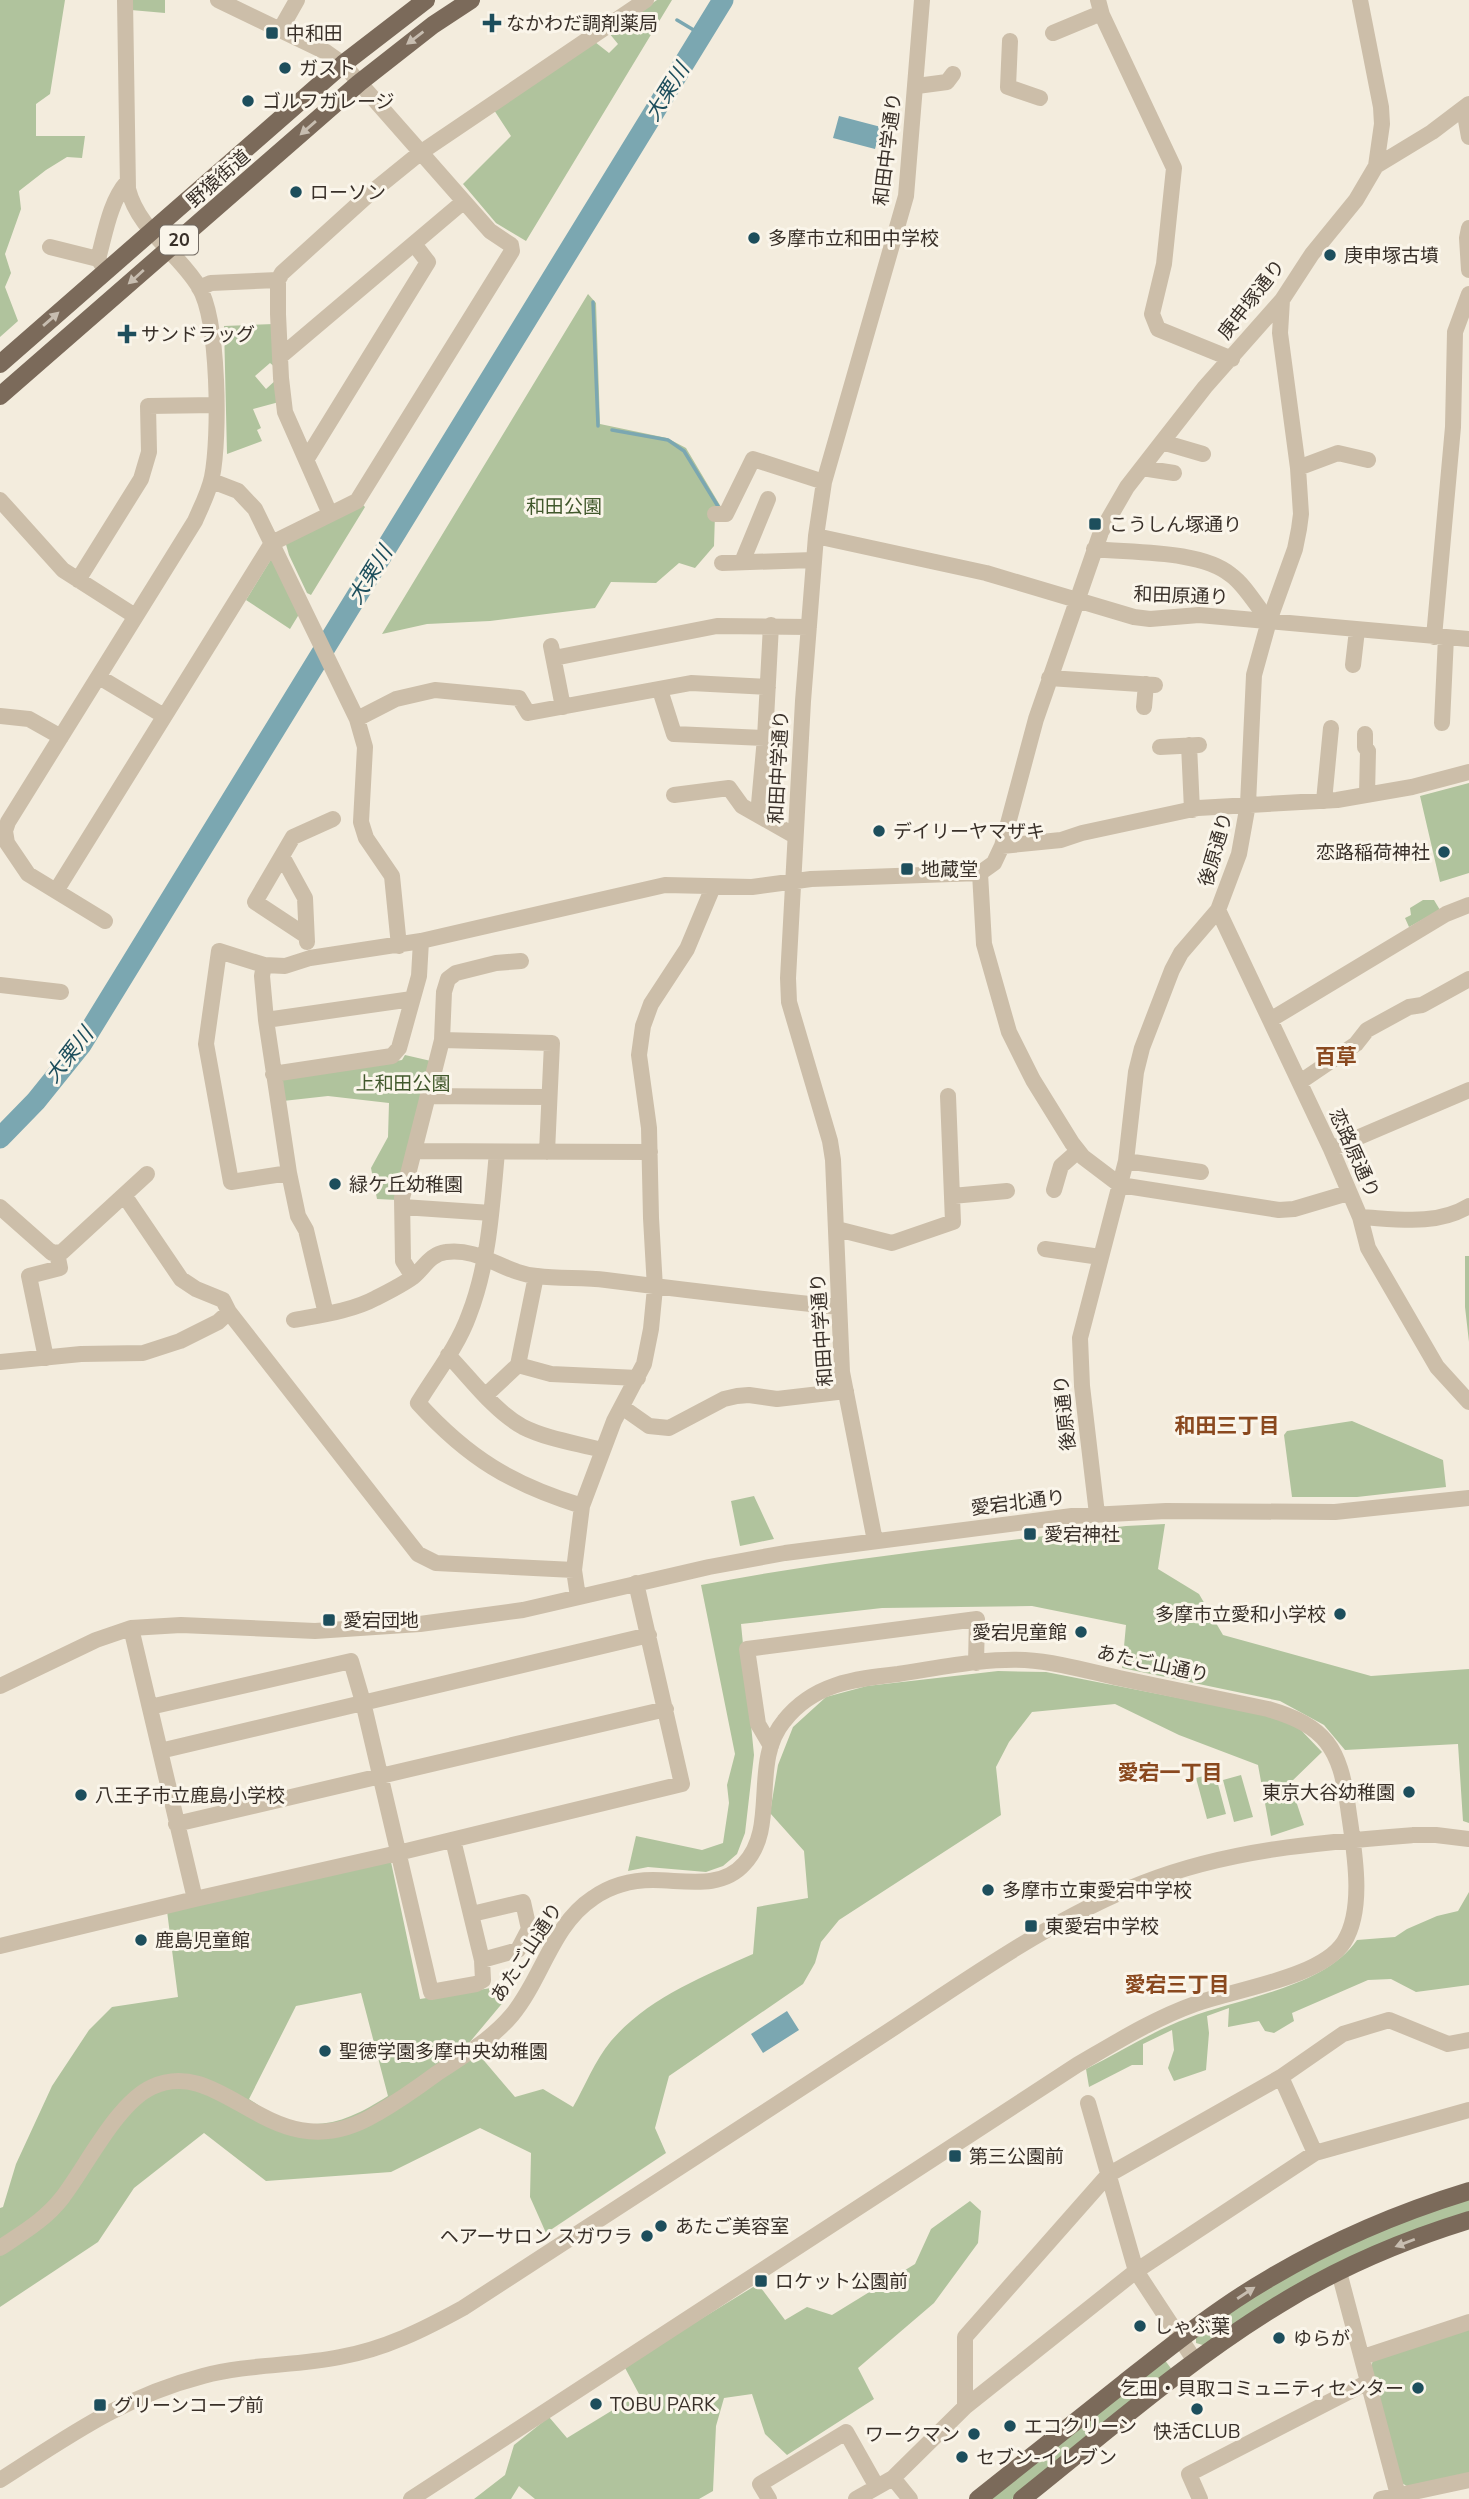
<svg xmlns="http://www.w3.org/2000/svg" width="1469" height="2499" font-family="'Nunito Sans','Noto Sans JP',sans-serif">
	<rect width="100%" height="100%" fill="#f3ecdd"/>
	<path fill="#b0c39d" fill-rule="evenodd" d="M 0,0 L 65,0 L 50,94 L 36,104 L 36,136 L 85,136 L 82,158 L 67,157 L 46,170 L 19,191 L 21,209 L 5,254 L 11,273 L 5,287 L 18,321 L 0,337 Z
		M 131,0 L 165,0 L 165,13 L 131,10 Z
		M 657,0 L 672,0 L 526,241 L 496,223 L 463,184 L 511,136 L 494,110 L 595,42 L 609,53 L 618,44 L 609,33 Z
		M 588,294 L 596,303 L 600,424 L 667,438 L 686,448 L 721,507 L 715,514 L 714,546 L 695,568 L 679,563 L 656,583 L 611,582 L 595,608 L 490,621 L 427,624 L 382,634 Z
		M 274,324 L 276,368 L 270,363 L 255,376 L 266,389 L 277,379 L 279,402 L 253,409 L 261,428 L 257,430 L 262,441 L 227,454 L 224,326 Z
		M 363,505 L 365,507 L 311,595 L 307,593 L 289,555 L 285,541 Z
		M 270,561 L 275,561 L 301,611 L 290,629 L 246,600 Z
		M 1469,783 L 1469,873 L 1440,882 L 1420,796 Z
		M 1423,900 L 1434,900 L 1440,910 L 1409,927 L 1405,918 L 1411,915 L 1410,908 Z
		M 405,1055 L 431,1061 L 397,1200 L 377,1199 L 371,1168 L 388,1137 L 389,1103 L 328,1096 L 283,1101 L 280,1082 L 284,1077 L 402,1060 Z
		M 1465,1256 L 1469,1256 L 1469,1342 L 1465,1307 Z
		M 1352,1421 L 1443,1460 L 1446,1487 L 1357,1497 L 1292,1497 L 1284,1435 L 1287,1431 Z
		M 754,1496 L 774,1539 L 740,1546 L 731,1501 Z
		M 1165,1524 L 1158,1569 L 1199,1594 L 1223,1635 L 1371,1676 L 1469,1669 L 1469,1823 L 1463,1821 L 1458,1744 L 1345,1750 L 1324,1725 L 1280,1701 L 1122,1668 L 1126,1625 L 1032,1606 L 882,1608 L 741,1624 L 754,1755 L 745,1833 L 737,1854 L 723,1866 L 706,1872 L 648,1867 L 628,1871 L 636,1836 L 702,1850 L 723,1843 L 729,1803 L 727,1785 L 735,1754 L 701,1585 C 841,1558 984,1544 1126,1526 Z
		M 998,1671 L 1046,1672 L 1271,1716 L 1298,1727 L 1322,1752 L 1290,1783 L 1304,1825 L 1271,1836 L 1258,1765 L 1179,1735 L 1115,1704 L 1032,1712 L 1009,1742 L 996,1767 L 1001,1815 L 839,1920 L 821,1942 L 815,1963 L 803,1984 L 669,2076 L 655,2128 L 666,2153 L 546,2233 L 530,2197 L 531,2153 L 480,2128 L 391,2172 L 266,2181 L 204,2133 L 134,2188 L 98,2242 L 0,2307 L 0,2208 L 3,2207 L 16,2164 L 52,2086 L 89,2030 L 112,2007 L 178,1997 L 167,1911 L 391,1862 L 420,1999 L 491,1988 L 510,1994 L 469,2043 L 515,2097 L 543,2089 L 573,2107 C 585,2086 595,2060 611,2041 C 648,1998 702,1977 753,1954 L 757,1907 L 808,1898 L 804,1851 L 770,1813 L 778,1765 L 793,1727 L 826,1697 L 867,1686 ZM 361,1993 L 388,2096 C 353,2118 324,2132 282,2119 C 271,2115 259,2105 249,2099 L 296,2006 Z
		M 1215,1773 L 1226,1814 L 1207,1819 L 1196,1778 Z
		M 1241,1775 L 1253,1817 L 1234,1822 L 1223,1780 Z
		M 1469,1892 L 1469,1985 L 1416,1992 L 1391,1979 L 1368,1980 L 1292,2013 L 1294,2021 L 1274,2033 L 1265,2031 L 1259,2021 L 1228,2027 L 1229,2008 L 1207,2016 L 1209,2033 L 1206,2070 L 1174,2081 L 1168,2068 L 1174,2050 L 1172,2030 L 1143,2044 L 1143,2065 L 1132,2065 L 1089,2087 L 1086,2069 C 1120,2052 1153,2031 1188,2018 C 1240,1998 1325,1987 1357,1940 L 1395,1937 L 1407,1929 L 1437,1916 L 1458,1911 Z
		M 1469,2199 L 1469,2214 L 1206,2346 L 1196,2343 L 1196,2335 L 1272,2284 L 1385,2228 Z
		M 970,2201 L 981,2211 L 978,2243 L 934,2303 L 858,2368 L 874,2399 L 787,2455 L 765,2434 L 752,2394 L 724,2398 L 716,2426 L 713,2491 L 699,2499 L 535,2499 L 519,2486 L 511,2499 L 474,2499 L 505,2475 L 514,2445 L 549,2417 L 567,2438 L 639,2394 L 624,2366 L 758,2284 L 785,2320 L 807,2307 L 832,2315 L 915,2264 L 931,2229 Z
		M 1469,2326 L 1469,2477 L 1412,2489 L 1400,2482 L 1371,2367 L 1374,2357 Z
		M 1164,2359 L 1173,2371 L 1012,2499 L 989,2499 Z"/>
	<path fill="#7ba7b1" d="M 839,116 L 881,127 L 875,149 L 833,138 Z
		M 787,2011 L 799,2030 L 763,2053 L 751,2034 Z"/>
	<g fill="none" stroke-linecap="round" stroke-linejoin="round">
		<path stroke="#7ba7b1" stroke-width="3.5" d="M 677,20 L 702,35
			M 593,302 L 598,426
			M 612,430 L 668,440 L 684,451 L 719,508"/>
		<path stroke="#7ba7b1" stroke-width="21" d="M 0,1138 L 36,1101 L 81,1045 L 723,0"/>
		<path stroke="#ccbea9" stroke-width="16" d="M 1098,0 L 1102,15 L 1174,168 L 1164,264 L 1152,314 L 1158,329 L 1232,359
			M 280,30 L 297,0
			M 1053,33 L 1094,16 L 1102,15
			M 1010,41 L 1008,87 L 1040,98
			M 917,86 L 947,82 L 953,74
			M 1464,109 L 1469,137
			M 1376,166 L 1432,132 L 1469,104
			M 1469,228 L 1467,238 L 1469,270
			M 50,247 L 98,259 L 103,266
			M 98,259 C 105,234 110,201 127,182
			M 199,288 L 211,283 L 278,280
			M 281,356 L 463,202
			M 1162,442 L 1203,454
			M 306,460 L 428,262 L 414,244
			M 1142,468 L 1174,473
			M 1298,468 L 1338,453 L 1368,460
			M 212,481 L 238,491 L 255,509 L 357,719 L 365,747 L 361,822 L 366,838 L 392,876 L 399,946
			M 0,500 L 63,570 L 135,616
			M 330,514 L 285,412 L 281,378 L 278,314 L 278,280 L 282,273 L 367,196 L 420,153 L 646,0
			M 715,514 L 726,514 L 753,459 L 824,482
			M 816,536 L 986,573 L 1134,617 L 1150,619 L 1199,615 L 1469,639
			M 1094,549 C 1132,553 1201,550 1231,575 C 1246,586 1257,607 1269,621
			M 742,562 L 768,499
			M 722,563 L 813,560
			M 78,580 L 141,479 L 149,452 L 148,406 L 216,405
			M 1434,637 L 1453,427 L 1455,332 L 1469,294
			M 551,646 L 563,707
			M 554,658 L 717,626 L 809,627
			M 1353,665 L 1357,630
			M 99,677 L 164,716
			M 1049,678 L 1155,685
			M 660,690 L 674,734 L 765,738
			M 1144,707 L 1146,684
			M 0,716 L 29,719 L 61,737
			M 357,719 L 396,699 L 435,690 L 519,698 L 528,713 L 691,683 L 768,687
			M 1442,723 L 1446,637
			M 1365,734 L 1365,747 L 1368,751 L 1367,795
			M 1189,745 L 1192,810
			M 1160,747 L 1199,745
			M 674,795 L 729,788 L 742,806 L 795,836
			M 1324,801 L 1331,728
			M 758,815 L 765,738 L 771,625
			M 1002,846 L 1061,840 L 1082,833 L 1198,808 L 1337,800 L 1412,787 L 1469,772
			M 282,856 L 305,898 L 307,942
			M 980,873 L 984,944 L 1009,1032 L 1033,1080 L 1072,1143 L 1083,1157 L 1120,1185 L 1279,1210 L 1294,1209 L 1348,1193
			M 56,891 L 272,543 L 357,501 L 512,251 L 511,245 L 490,231 L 343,64 L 326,52 L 218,0
			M 1218,910 L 1331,1149 L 1360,1217 L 1368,1248 L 1437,1367 L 1469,1402
			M 105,921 L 28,874 L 7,843 L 5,831 L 8,822 L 195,521 C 201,507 209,492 212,477 C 220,437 219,321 199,287 C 178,252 139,231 128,189 L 125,0
			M 305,935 L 255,902 L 293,837 L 333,819
			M 264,965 L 262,976 L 266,1020 L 289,1173 L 298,1216 L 306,1230 L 326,1314
			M 0,985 L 61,992
			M 266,1020 L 412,999
			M 1270,1020 L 1446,914 L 1469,905
			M 442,1040 L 552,1043 L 547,1152
			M 273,1074 L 392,1056 L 399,1048 L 419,976 L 421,941
			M 1300,1082 L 1356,1044 L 1367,1030 L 1409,1007 L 1422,1005 L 1469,979
			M 428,1096 L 549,1097
			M 1331,1149 L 1469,1090
			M 415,1151 L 650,1152
			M 497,1152 C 492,1206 489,1264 469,1315 C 458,1346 435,1375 418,1403 C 468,1458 511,1484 582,1506
			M 1126,1161 L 1201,1172
			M 289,1173 L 231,1182 L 206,1044 L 219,951 L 264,965 L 285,966 L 310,958 L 421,941 L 665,885 L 752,887 L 811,879 L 980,873 L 994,863 L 1002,846 L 1036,719 L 1101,532 L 1127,487 L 1162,442 L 1205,387 L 1282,300 L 1312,254 L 1356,200 L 1376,166 L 1382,124 L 1381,107 L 1360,0
			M 1054,1190 L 1061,1166 L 1078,1151
			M 124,1195 L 181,1279 L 196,1289 L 223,1300 L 229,1312 L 418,1554 L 436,1563 L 574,1570
			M 952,1196 L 1007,1191
			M 0,1207 L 52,1253 L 62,1252 L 147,1174
			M 403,1207 L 491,1213
			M 1360,1217 C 1397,1219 1436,1226 1469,1206
			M 837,1229 L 892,1243 L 953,1222 L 948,1096
			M 1045,1249 L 1100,1257
			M 413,1277 L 403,1261 L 402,1198 L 442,1040 L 444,992 L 448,979 L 456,973 L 496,963 L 521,961
			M 294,1320 C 321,1315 352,1311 376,1298 C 388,1292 402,1285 413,1277 C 424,1268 430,1254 446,1252 C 479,1247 506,1274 537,1276 C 560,1279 583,1277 606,1280 C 684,1290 761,1299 839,1307
			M 448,1355 C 471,1379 494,1411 523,1427 C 547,1439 576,1443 602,1450
			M 46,1358 L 29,1276 L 60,1268 L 57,1253
			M 0,1362 L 81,1354 L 143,1353 L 180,1341 L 218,1322 L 229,1312
			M 518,1365 L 551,1374 L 638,1378
			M 486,1395 L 518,1365 L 536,1276
			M 622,1407 L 649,1426 L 669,1428 L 724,1399 L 737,1396 L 749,1395 L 777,1399 L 846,1391
			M 1097,1514 L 1082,1386 L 1080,1338 L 1126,1161 L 1136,1072 L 1142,1048 L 1172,970 L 1181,953 L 1218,910 L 1239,854 L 1248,804 L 1254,675 L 1269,621 L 1295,549 L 1299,529 L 1301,514 L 1298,468 L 1280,333 L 1282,300
			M 875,1541 L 842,1372 L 833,1160 L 830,1141 L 789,1002 L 788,978 L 803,701 L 816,536 L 824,482 L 906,196 L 922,0
			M 578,1597 L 574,1570 L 582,1506 L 614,1421 L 644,1364 L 651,1329 L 655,1288 L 651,1218 L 649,1128 L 639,1055 L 643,1026 L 651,1004 L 687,949 L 713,887
			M 131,1628 L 195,1899 L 398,1853 L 682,1784 L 636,1583
			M 0,1686 L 96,1640 L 131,1628 L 181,1625 L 315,1631 L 420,1624 L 523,1610 L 709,1567 L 785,1553 L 1072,1516 L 1166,1511 L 1335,1512 L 1469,1498
			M 150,1707 L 351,1661 L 363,1702 L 431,1992 L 476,1984 L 483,1980 L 482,1960 L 453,1840
			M 771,1746 L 758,1724 L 747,1649 L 977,1619 L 976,1663
			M 160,1751 L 649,1635
			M 176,1824 L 666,1709
			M 472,1914 L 523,1902 L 529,1929 L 518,1950 L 482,1960
			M 0,1946 L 195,1899
			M 1281,2077 L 1315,2153
			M 1088,2103 L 1136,2271 L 1195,2361
			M 0,2248 C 22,2233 45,2220 62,2198 C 86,2167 117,2103 152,2087 C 225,2053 273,2176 376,2114 C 397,2102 417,2088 436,2074 C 463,2056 491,2040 512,2015 C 542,1979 552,1925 593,1898 C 610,1886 632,1880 653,1880 C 684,1880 721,1890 744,1864 C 779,1828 750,1762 784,1721 C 813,1684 853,1679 898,1674 C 939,1668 983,1658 1025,1660 C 1057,1662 1088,1671 1119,1678 C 1169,1688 1218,1699 1268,1709 C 1326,1726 1340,1748 1348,1807 C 1353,1845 1366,1907 1344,1942 C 1321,1978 1235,1989 1195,2004 C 1153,2019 1115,2043 1077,2065 L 411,2499
			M 1339,2272 L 1398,2495
			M 1363,2357 L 1469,2322
			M 965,2407 L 965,2337 L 1108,2175 L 1281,2077 L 1343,2034 L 1389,2020 L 1448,2044 L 1469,2040
			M 893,2478 L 910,2499
			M 0,2480 C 69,2436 122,2397 203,2376 C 248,2364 295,2366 340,2357 C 385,2349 423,2330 463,2308 C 600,2219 736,2131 872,2042 C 959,1986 1046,1921 1143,1883 C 1229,1849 1323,1842 1414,1835 L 1436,1835 L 1469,1839
			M 769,2499 L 760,2484 L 846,2432 L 877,2487
			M 856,2499 L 893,2478 L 965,2407 L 1136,2271 L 1315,2153 L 1469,2110
			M 1200,2499 L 1189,2474 L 1368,2382
			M 1381,2499 L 1469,2480"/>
		<path stroke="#7b6a5a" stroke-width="18" d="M 0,364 L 343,64 L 426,0
			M 0,396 L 359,83 L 433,25 L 471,0
			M 978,2499 C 1027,2460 1075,2422 1124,2383 C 1171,2346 1218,2308 1270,2278 C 1332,2241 1400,2212 1469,2191
			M 1022,2499 C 1106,2432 1188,2360 1280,2304 C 1338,2268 1404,2240 1469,2220"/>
	</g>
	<defs><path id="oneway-solid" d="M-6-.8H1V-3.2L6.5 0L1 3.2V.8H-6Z" transform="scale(1.75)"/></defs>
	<g fill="#c7bdb0">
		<use href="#oneway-solid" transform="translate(415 38) rotate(143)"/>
		<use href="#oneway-solid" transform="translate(308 128) rotate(139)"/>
		<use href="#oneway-solid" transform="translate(136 277) rotate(138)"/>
		<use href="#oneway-solid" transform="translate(51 319) rotate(-41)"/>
		<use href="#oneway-solid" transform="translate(1405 2243) rotate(159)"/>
		<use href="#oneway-solid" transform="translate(1246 2293) rotate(-33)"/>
	</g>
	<g fill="#1d4e5c" stroke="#faf5ea" stroke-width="2.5">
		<path d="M488.5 12.5h7v7h7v7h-7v7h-7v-7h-7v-7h7z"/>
		<rect x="265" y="26" width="14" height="14" rx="3.5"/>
		<circle cx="285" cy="68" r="7"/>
		<circle cx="248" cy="101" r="7"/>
		<circle cx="296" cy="192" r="7"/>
		<circle cx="754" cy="238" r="7"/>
		<circle cx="1330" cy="255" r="7"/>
		<path d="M123.5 323.5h7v7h7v7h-7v7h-7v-7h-7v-7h7z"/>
		<rect x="1088" y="517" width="14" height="14" rx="3.5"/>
		<circle cx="879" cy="831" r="7"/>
		<circle cx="1444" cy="852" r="7"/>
		<rect x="900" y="862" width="14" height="14" rx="3.5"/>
		<circle cx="335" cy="1184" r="7"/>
		<rect x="1023" y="1527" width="14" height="14" rx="3.5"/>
		<circle cx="1340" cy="1614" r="7"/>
		<rect x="322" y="1613" width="14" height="14" rx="3.5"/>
		<circle cx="1081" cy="1632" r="7"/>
		<circle cx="1409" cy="1792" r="7"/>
		<circle cx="81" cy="1795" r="7"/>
		<circle cx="988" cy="1890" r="7"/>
		<rect x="1024" y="1919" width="14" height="14" rx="3.5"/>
		<circle cx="141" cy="1940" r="7"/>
		<circle cx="325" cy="2051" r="7"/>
		<rect x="948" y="2149" width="14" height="14" rx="3.5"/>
		<circle cx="661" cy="2226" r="7"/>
		<circle cx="647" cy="2236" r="7"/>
		<rect x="754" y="2274" width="14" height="14" rx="3.5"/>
		<circle cx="1140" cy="2326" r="7"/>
		<circle cx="1279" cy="2338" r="7"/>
		<circle cx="1418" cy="2388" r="7"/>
		<circle cx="596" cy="2404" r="7"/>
		<rect x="93" y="2398" width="14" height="14" rx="3.5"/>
		<circle cx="1197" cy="2409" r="7"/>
		<circle cx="1010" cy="2426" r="7"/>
		<circle cx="974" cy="2434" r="7"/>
		<circle cx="962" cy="2457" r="7"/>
	</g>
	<g text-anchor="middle" stroke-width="6" stroke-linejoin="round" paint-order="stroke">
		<rect fill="#faf5ea" stroke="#736b63" stroke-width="2" x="160" y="225.5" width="38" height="29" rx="5"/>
		<g font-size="18" font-weight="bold" fill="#393029">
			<text x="179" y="246">20</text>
		</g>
		<g font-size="19" fill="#393029" stroke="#faf5ea" text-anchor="start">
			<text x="506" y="30">なかわだ調剤薬局</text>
			<text x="286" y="40">中和田</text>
			<text x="299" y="75">ガスト</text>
			<text x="262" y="108">ゴルフガレージ</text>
			<text x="310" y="199">ローソン</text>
			<text x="768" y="245">多摩市立和田中学校</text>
			<text x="1344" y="262">庚申塚古墳</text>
			<text x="141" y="341">サンドラッグ</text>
			<text x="1109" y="531">こうしん塚通り</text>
			<text x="893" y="838">デイリーヤマザキ</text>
			<text x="1430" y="859" text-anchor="end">恋路稲荷神社</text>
			<text x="921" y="876">地蔵堂</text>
			<text x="349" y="1191">緑ケ丘幼稚園</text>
			<text x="1044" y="1541">愛宕神社</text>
			<text x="1326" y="1621" text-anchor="end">多摩市立愛和小学校</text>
			<text x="343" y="1627">愛宕団地</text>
			<text x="1067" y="1639" text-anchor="end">愛宕児童館</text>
			<text x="1395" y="1799" text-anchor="end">東京大谷幼稚園</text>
			<text x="95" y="1802">八王子市立鹿島小学校</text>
			<text x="1002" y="1897">多摩市立東愛宕中学校</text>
			<text x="1045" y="1933">東愛宕中学校</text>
			<text x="155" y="1947">鹿島児童館</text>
			<text x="339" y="2058">聖徳学園多摩中央幼稚園</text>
			<text x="969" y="2163">第三公園前</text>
			<text x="675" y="2233">あたご美容室</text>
			<text x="633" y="2243" text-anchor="end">ヘアーサロン スガワラ</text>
			<text x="775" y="2288">ロケット公園前</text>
			<text x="1154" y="2333">しゃぶ葉</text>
			<text x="1293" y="2345">ゆらが</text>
			<text x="1404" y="2395" text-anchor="end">乞田・貝取コミュニティセンター</text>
			<text x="610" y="2411">TOBU PARK</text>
			<text x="114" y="2412">グリーンコープ前</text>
			<text x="1024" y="2433">エコクリーン</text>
			<text x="1197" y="2438" text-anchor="middle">快活CLUB</text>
			<text x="960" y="2441" text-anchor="end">ワークマン</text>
			<text x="976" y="2464">セブン-イレブン</text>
		</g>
		<g font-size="19" fill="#393029" stroke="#faf5ea">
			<text transform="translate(887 149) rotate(-83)" y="7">和田中学通り</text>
			<text transform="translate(218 178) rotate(-41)" y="7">野猿街道</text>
			<text transform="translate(1251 299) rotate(-52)" y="7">庚申塚通り</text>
			<text transform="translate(1181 595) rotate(2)" y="7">和田原通り</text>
			<text transform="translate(778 767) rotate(-87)" y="7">和田中学通り</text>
			<text transform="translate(1215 849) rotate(-74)" y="7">後原通り</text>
			<text transform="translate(1355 1153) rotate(66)" y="7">恋路原通り</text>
			<text transform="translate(821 1330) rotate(-94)" y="7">和田中学通り</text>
			<text transform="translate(1064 1413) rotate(-96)" y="7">後原通り</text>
			<text transform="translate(1018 1502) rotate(-7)" y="7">愛宕北通り</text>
			<text transform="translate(1153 1663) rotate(12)" y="7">あたご山通り</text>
			<text transform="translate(526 1952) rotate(-57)" y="7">あたご山通り</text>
		</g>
		<g font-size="19" fill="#41582c" stroke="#faf5ea">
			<text x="564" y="513">和田公園</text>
			<text x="403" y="1090">上和田公園</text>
		</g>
		<g font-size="21" font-style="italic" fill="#1d4e5c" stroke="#faf5ea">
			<text transform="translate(667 92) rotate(-58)" y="7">大栗川</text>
			<text transform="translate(370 575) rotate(-58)" y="7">大栗川</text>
			<text transform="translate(69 1055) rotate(-52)" y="7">大栗川</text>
		</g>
		<g font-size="21" font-weight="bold" fill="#8a491f" stroke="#faf5ea">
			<text x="1336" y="1064">百草</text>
			<text x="1227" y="1433">和田三丁目</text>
			<text x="1170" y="1780">愛宕一丁目</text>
			<text x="1177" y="1992">愛宕三丁目</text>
		</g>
	</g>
</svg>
